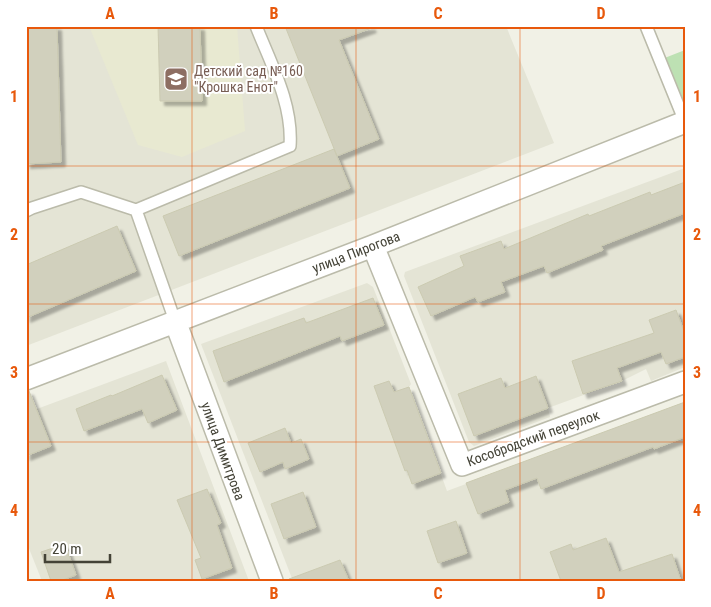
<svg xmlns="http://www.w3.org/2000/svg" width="711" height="607" font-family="'Roboto Condensed',sans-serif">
	<defs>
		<filter id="shadow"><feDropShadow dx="4.5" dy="4.5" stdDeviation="1" flood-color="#0004"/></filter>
	</defs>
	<rect width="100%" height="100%" fill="#f1f1e6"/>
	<path fill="#e4e4d5" d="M 26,26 L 506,26 L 554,143 L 26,346 Z
		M 685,168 L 685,367 L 651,381 L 646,369 L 622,381 L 548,408 L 550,417 L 474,446 L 469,442 L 404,276 L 405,272 Z
		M 367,283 L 373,287 L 411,384 L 409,387 L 447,491 L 685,402 L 685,581 L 293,581 L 201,344 Z
		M 166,361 L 249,581 L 42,581 L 26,541 L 26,413 Z"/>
	<path fill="#e8e9d1" d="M 89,26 L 237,26 L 245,131 L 182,157 L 138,145 Z"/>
	<path fill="#bde1b3" d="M 685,50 L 685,98 L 679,100 L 662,59 Z"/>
	<path fill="#d1d0bd" stroke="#cbcab1" filter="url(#shadow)" d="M 26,26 L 57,26 L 61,162 L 26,164 Z
		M 158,26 L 200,26 L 202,101 L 160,101 Z
		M 285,26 L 371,26 L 372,28 L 339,40 L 379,139 L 337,156 Z
		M 334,149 L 350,188 L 179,256 L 163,216 Z
		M 685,182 L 685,213 L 601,246 L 603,250 L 547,273 L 544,266 L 501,282 L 505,292 L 478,302 L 475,297 L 431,316 L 418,287 L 464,266 L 460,256 L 501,241 L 504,249 L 588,214 L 589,216 L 650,192 L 651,195 Z
		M 117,226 L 136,271 L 26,318 L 26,265 Z
		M 373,298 L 384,325 L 342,341 L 340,336 L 224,382 L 213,351 L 304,318 L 306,323 Z
		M 676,310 L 685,334 L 685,357 L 666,364 L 661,352 L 617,368 L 622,381 L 583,394 L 572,361 L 654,333 L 649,320 Z
		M 162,375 L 177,410 L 148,423 L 142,409 L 84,431 L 76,409 L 111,395 L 112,396 Z
		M 536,376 L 548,408 L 474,436 L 458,394 L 501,378 L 505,388 Z
		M 389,381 L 394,392 L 409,387 L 441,473 L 412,484 L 407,470 L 405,471 L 374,386 Z
		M 26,391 L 29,391 L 51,446 L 26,456 Z
		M 685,402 L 685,437 L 654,449 L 653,447 L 541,489 L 537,478 L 505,490 L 509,502 L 478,514 L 466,483 Z
		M 285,428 L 291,443 L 301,439 L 309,459 L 285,469 L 283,462 L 260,472 L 248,443 Z
		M 207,489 L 221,523 L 217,525 L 232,568 L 202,579 L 195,560 L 201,558 L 177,500 Z
		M 303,492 L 316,527 L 284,539 L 271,504 Z
		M 456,521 L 467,553 L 438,563 L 427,531 Z
		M 606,538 L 619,572 L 672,554 L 681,581 L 561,581 L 550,552 L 571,544 L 573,550 Z
		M 65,544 L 76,575 L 60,581 L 51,581 L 41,552 Z
		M 340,560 L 349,581 L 289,581 L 289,579 Z"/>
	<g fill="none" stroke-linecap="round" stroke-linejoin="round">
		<g stroke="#bba" stroke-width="14">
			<path id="lane" d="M 646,26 L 685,122
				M 136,210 L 175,321
				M 26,211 L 32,208 L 81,192 L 136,210 L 290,146 C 293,104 271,64 256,26"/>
		</g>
		<g stroke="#bba" stroke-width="24">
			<path id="street" d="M 373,246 L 462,465 L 685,382
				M 175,321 L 272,581
				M 26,379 L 373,246 L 685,122"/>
		</g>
		<use href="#lane" stroke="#fff" stroke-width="11"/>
		<use href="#street" stroke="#fff" stroke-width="21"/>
	</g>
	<path fill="none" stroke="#e8590c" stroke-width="1" stroke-opacity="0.55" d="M 192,26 L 192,581M 356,26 L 356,581M 520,26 L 520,581M 26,166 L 685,166M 26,304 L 685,304M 26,442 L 685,442"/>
	<defs>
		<g id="school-square" transform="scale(1.25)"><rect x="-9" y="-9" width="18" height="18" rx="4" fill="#8d6e63" stroke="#fff"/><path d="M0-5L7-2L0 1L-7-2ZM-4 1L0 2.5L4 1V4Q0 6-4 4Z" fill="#fff"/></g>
	</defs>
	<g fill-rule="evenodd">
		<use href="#school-square" x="176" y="79"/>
	</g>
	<g text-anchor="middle" stroke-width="4" stroke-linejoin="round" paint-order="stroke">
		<g font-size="14" fill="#785e54" stroke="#fff" text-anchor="start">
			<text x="194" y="76">Детский сад №160<tspan x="194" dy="16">"Крошка Енот"</tspan></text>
		</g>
		<g font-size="14" fill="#434236" stroke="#fff">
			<text transform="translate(356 252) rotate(-21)" y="5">улица Пирогова</text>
			<text transform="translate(533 438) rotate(-20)" y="5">Кособродский переулок</text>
			<text transform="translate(223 451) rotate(70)" y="5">улица Димитрова</text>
		</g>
	</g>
	<rect width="711" height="607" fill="none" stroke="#ffffff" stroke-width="55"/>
	<path d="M45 554v8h65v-8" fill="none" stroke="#434236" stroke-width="2.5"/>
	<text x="52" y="554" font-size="15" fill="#434236" stroke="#ffffff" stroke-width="4" paint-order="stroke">20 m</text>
	<rect x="28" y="28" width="656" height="552" fill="none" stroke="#e8590c" stroke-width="2"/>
	<g font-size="16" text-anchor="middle" font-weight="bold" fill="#e8590c">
		<text x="110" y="19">A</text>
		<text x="274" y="19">B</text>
		<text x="438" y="19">C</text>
		<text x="601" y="19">D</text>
		<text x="14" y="102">1</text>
		<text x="697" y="102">1</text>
		<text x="14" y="240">2</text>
		<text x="697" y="240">2</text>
		<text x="14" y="378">3</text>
		<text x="697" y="378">3</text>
		<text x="14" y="516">4</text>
		<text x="697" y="516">4</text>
		<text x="110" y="599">A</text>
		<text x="274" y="599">B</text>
		<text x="438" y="599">C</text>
		<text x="601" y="599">D</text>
	</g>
</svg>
